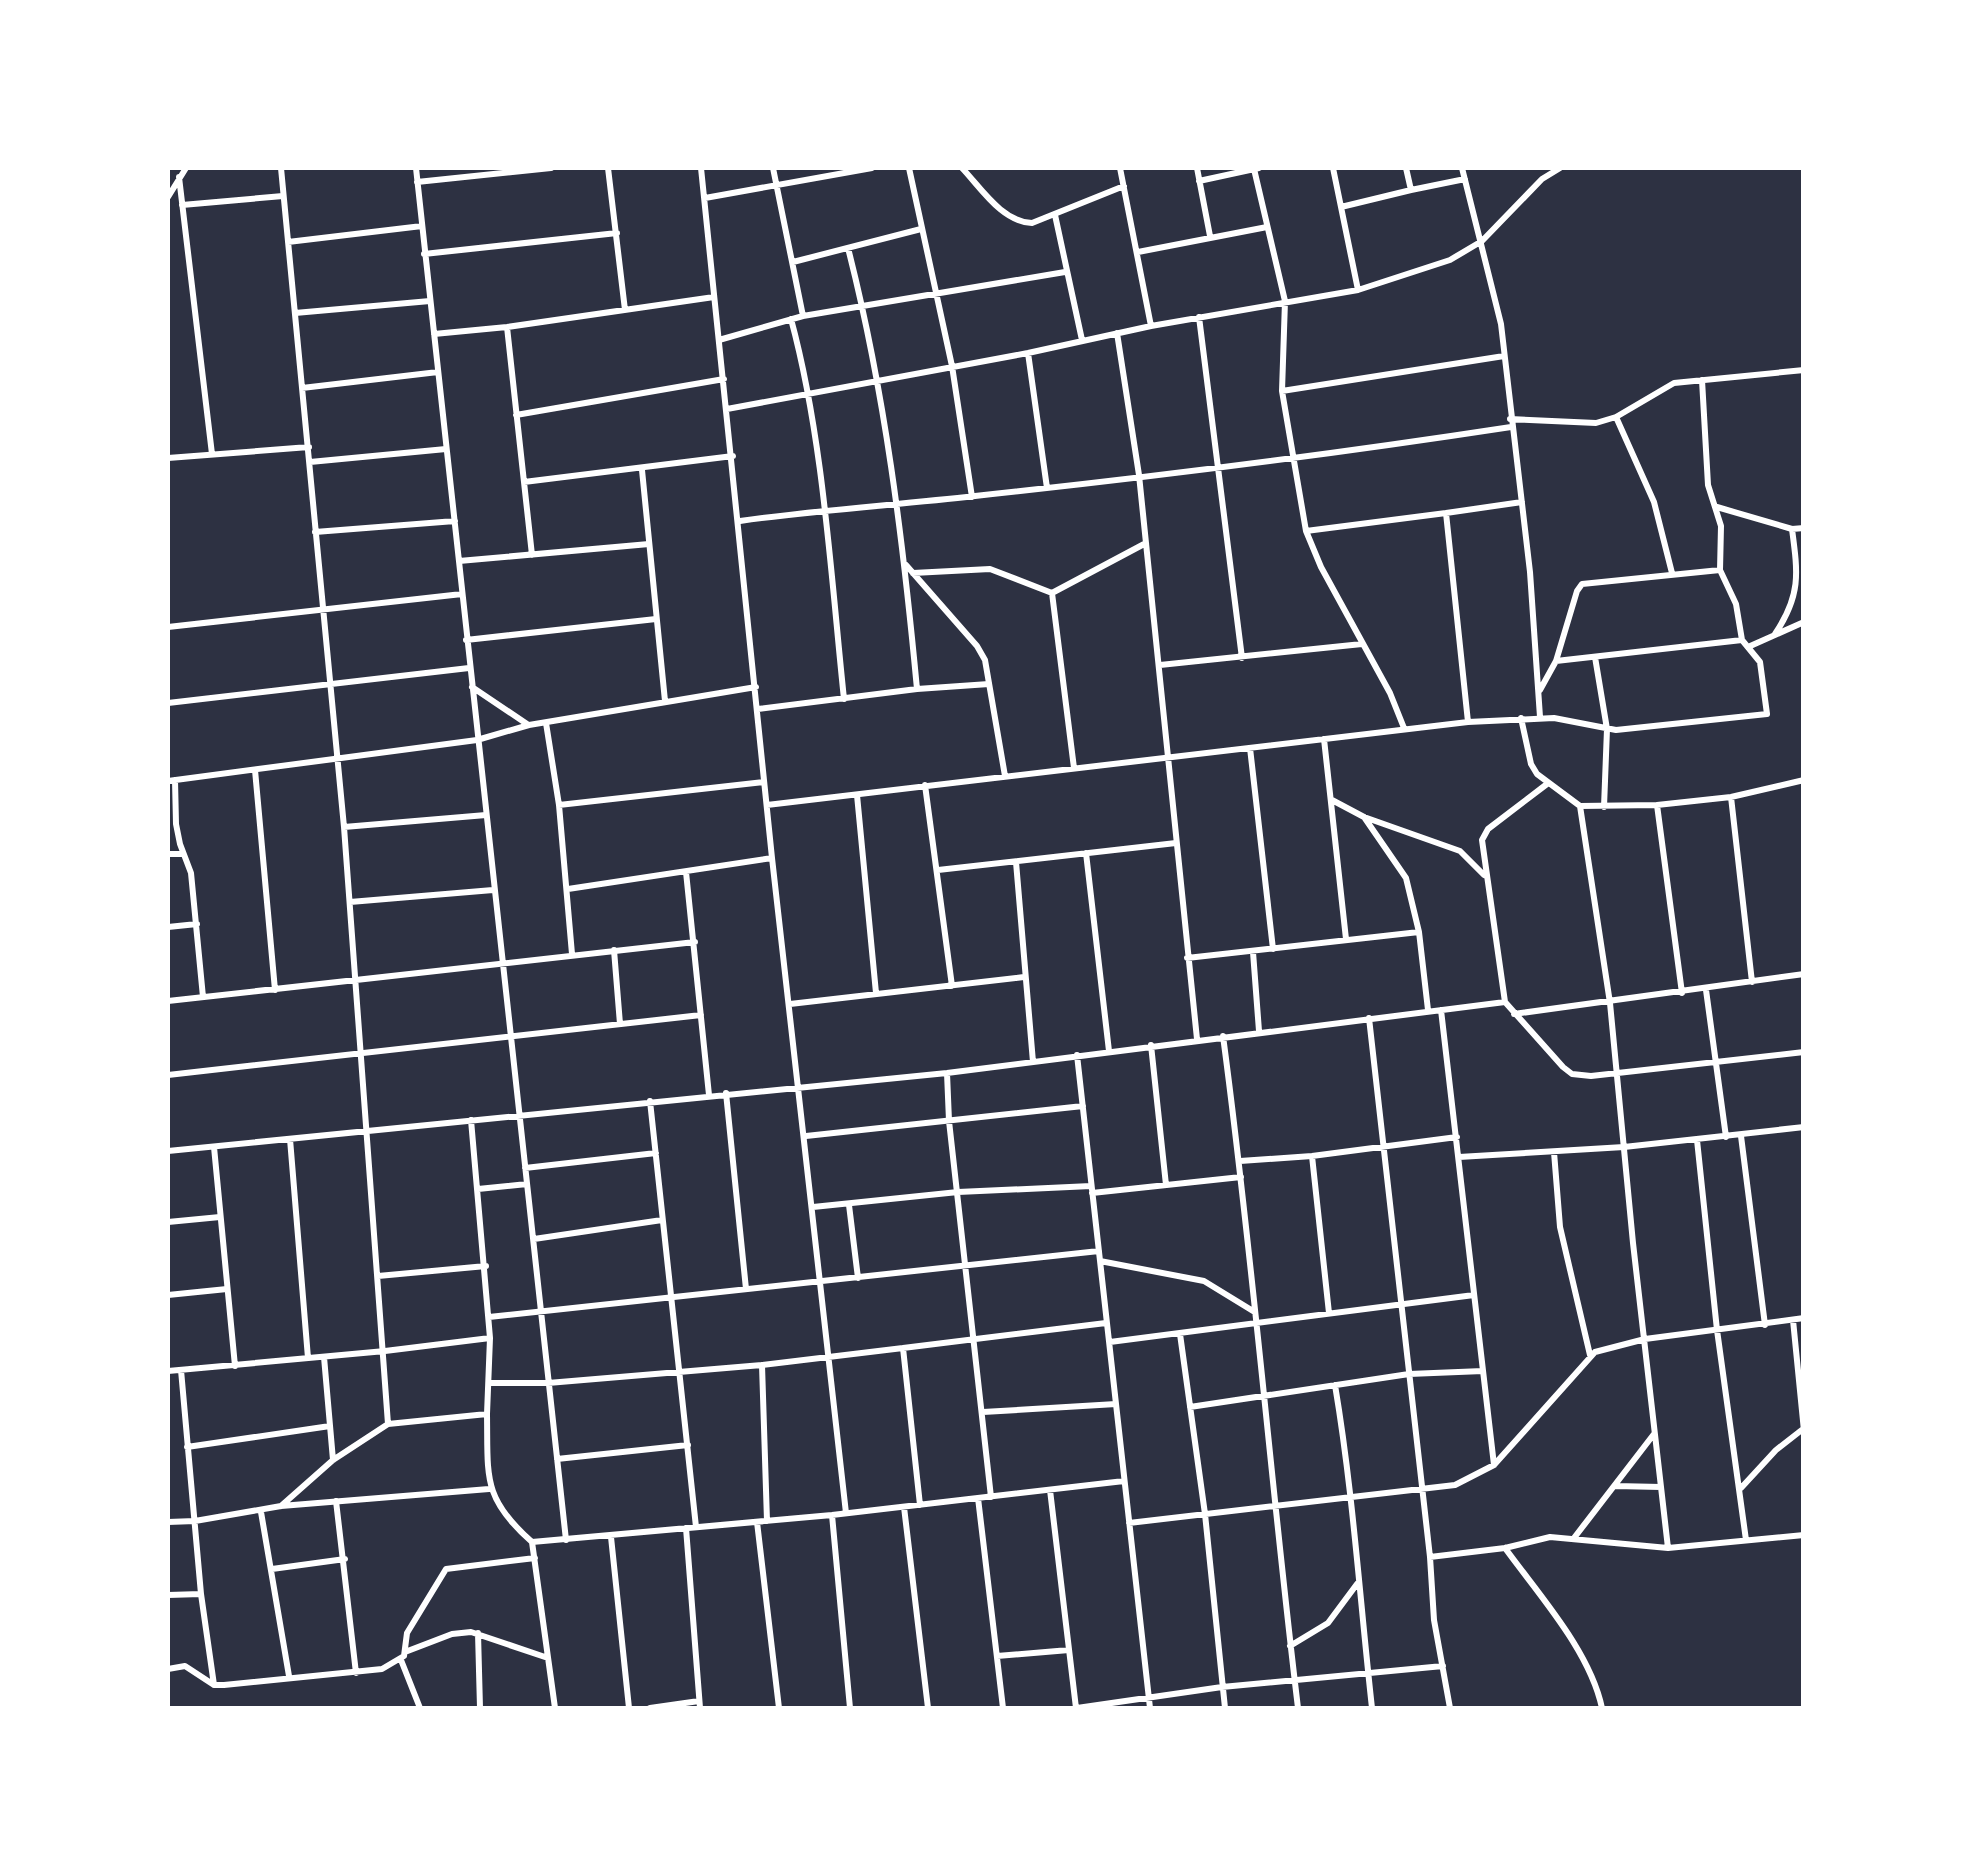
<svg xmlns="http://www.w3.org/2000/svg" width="1971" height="1876" font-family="Barlow,sans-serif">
	<rect width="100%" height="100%" fill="#2d3142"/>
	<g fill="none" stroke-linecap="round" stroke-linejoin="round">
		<path stroke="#fff" stroke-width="6" d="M 281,168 L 344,827 L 388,1424 L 333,1460 L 281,1506
			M 416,168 L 566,1540
			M 608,168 L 625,310
			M 701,168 L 772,858 L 846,1513
			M 773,168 L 803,316
			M 909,168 L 952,366 L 972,497
			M 962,168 C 981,188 1002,222 1032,223 L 1124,186
			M 1120,168 L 1151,326
			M 1197,168 L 1210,236
			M 1333,168 L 1358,290
			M 1462,168 L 1501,324 L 1530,572 L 1540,717
			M 1254,169 L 1285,301 L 1282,391 L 1306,531 L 1321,567 L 1390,693 L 1404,728
			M 179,177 L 212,454
			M 1199,181 L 1259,168
			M 417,182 L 551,168
			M 1411,190 L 1465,179
			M 168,197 L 186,168
			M 705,198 L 872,168
			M 182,205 L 283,196
			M 1341,207 L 1411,190 L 1406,168
			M 1055,215 L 1082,340
			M 288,242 L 422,226
			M 848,248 C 885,393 903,540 917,689 L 989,684
			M 1138,252 L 1267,227
			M 424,254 L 617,233
			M 793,262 L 921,229
			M 295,313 L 430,301
			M 1199,317 L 1242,658
			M 791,319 C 823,437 831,576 844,699
			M 507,327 L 532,555
			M 1117,333 L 1139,475 L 1197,1039
			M 434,334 L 507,327 L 714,297
			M 719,340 L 803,316 L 1065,272
			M 1028,353 L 1047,488
			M 302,388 L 438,372
			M 1282,391 L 1504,356
			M 727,409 L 1028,353 L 1151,326 L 1358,290 L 1450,260 L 1482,241 L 1542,179 L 1560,168
			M 516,415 L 724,379
			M 1616,417 L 1654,502 L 1672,573
			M 1510,419 L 1596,423 L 1616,417 L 1674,383 L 1804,370
			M 168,458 L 309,447
			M 310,462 L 446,449
			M 642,470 L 665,701
			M 524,482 L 733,456
			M 1717,507 L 1792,529 L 1804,528
			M 740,521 C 818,510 896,505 975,496 C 1153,477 1334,454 1511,427
			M 1306,531 L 1446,513
			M 315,532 L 455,521
			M 459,561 L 649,544
			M 906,565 L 977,646 L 985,660 L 1005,776
			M 913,573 L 990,569 L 1052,593
			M 1052,593 L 1074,768
			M 1052,593 L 1146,543
			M 168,627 L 462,594
			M 1775,634 C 1801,595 1798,574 1792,529
			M 466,640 L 656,619
			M 1748,647 L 1804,622
			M 1595,657 L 1607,729 L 1604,807
			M 1556,661 L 1742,640
			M 1160,665 L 1362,644
			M 472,687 L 527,724
			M 1540,690 L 1556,661 L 1577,591 L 1582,584 L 1720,570
			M 168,703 L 469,668
			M 758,709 L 917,689
			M 1521,718 L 1531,764 L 1537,774 L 1580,806 L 1657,805 L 1731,797 L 1804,780
			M 1468,722 L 1446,513 L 1522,502
			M 546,723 L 559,805 L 572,954
			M 1324,739 L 1346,939
			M 1250,748 L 1273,949
			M 255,770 L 275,990
			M 175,780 L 176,824 L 180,844 L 191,873 L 203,997
			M 168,781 L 477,740 L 529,725 L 756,687
			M 1547,784 L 1488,829 L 1482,840 L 1505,1002 L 1563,1067 L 1572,1074 L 1591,1076 L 1804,1052
			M 925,785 L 952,986
			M 857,795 L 876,993
			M 1731,797 L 1752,982
			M 1332,800 L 1364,817 L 1460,851 L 1484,875
			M 559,805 L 764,782
			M 767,805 L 1468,722 L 1554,718 L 1616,730 L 1767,714 L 1760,662 L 1742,640 L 1736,604 L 1720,570 L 1721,526 L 1708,485 L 1702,380
			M 1657,805 L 1682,993
			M 1580,806 L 1610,1003 L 1633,1243 L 1668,1548
			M 1364,817 L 1406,878 L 1419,932 L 1428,1010
			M 344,827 L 486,815
			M 1086,853 L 1109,1051
			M 168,854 L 183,854
			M 1016,862 L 1033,1062
			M 938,870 L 1176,843
			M 686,872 L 709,1095
			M 568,889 L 772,858
			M 350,902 L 493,890
			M 168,927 L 197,924
			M 614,950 L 620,1024
			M 1253,952 L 1259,1031
			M 1187,958 L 1419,932
			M 1706,990 L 1726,1137
			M 168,1001 L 695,942
			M 790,1004 L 1024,977
			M 1441,1010 L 1494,1465
			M 1514,1014 L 1804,974
			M 1369,1018 L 1430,1557 L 1434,1620 L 1450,1708
			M 1223,1036 C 1253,1259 1271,1485 1298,1708
			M 1151,1045 L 1166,1185
			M 1077,1055 L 1150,1708
			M 947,1073 L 949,1121 L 991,1497
			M 168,1075 L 701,1015
			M 726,1093 L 746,1289
			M 650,1101 L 696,1527
			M 471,1120 L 490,1338 L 487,1414
			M 806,1136 L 1083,1106
			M 1741,1136 L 1765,1325
			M 290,1139 L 308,1358
			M 1697,1140 L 1717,1330 L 1746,1540
			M 214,1147 L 235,1366
			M 168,1151 L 947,1073 L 1505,1002
			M 1554,1152 L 1560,1227 L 1590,1355
			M 1312,1156 L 1329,1313
			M 1459,1157 L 1624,1147 L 1804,1127
			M 1240,1161 L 1312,1156 L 1457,1137
			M 525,1168 L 656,1153
			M 478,1189 L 527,1184
			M 1092,1193 L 1241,1177
			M 849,1205 L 858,1278
			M 813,1207 L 958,1192 L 1091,1186
			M 168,1222 L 220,1217
			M 534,1239 L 662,1220
			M 1100,1261 L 1204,1281 L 1253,1311
			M 378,1276 L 486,1266
			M 168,1295 L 227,1289
			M 489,1317 L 1099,1251
			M 1793,1320 L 1804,1431
			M 1180,1334 L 1205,1514 L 1225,1708
			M 1110,1342 L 1474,1295
			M 324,1357 L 333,1460
			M 168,1371 L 385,1351 L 490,1338
			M 490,1383 L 548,1383 L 762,1365
			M 1335,1385 C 1353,1492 1360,1601 1372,1708
			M 1190,1407 L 1409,1374 L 1483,1371
			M 983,1412 L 1116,1404
			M 388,1424 L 487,1414 C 488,1477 482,1498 532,1542 L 555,1708
			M 187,1447 L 330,1426
			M 557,1459 L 688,1445
			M 1615,1486 L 1661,1487
			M 1741,1488 L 1776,1450 L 1803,1429
			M 1050,1490 L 1076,1708
			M 978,1498 L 1003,1708
			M 336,1501 L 356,1673
			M 920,1505 L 903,1348 L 1106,1323
			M 904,1507 L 928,1708
			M 261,1512 L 289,1676
			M 832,1515 L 850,1708
			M 767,1521 L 762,1365 L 903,1348
			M 168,1522 L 195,1521 L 281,1506 L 489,1489
			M 757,1522 L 779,1708
			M 1129,1523 L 1455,1485 L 1494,1465 L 1595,1352 L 1645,1339 L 1804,1318
			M 686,1528 L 700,1708
			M 611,1537 L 629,1708
			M 1574,1538 L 1654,1434
			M 532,1542 L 832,1515 L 1124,1481
			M 1505,1548 C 1539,1595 1590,1651 1602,1708
			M 1430,1557 L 1505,1548 L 1550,1537 L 1668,1548 L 1804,1535
			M 272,1569 L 345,1559
			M 201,1594 L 214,1685
			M 168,1595 L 201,1594 L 181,1370
			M 478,1633 L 480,1708
			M 1290,1646 L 1328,1623 L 1357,1584
			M 405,1652 L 452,1634 L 471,1632 L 548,1658
			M 997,1656 L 1069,1650
			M 401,1660 L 420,1708
			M 168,1669 L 185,1666 L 214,1685 L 224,1685 L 382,1669 L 404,1656 L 407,1633 L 446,1569 L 535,1558
			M 650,1708 L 699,1701
			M 1077,1708 L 1222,1687 L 1443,1666"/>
	</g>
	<rect width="1971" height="1876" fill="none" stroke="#ffffff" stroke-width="340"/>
</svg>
